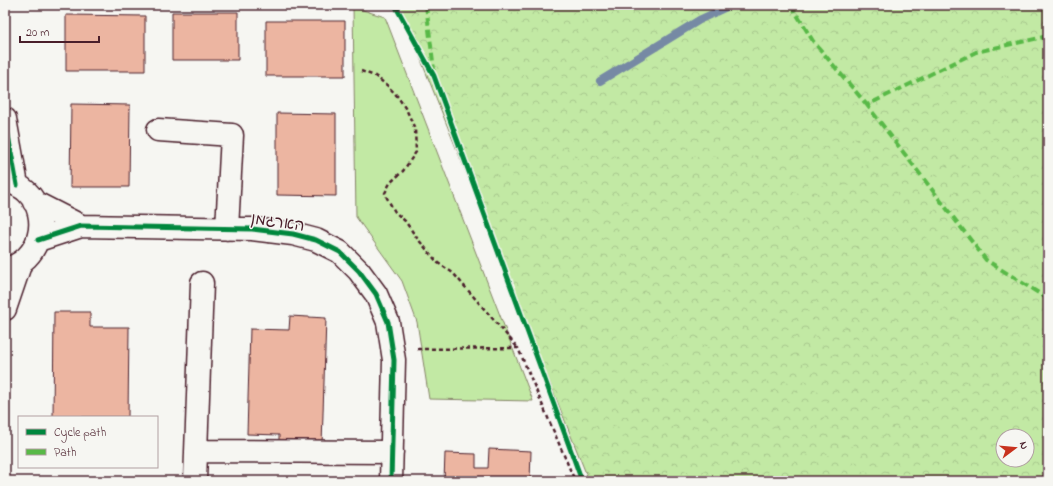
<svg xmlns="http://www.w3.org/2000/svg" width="1053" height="486" viewBox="0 0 1053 486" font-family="'Indie Flower','Playpen Sans Hebrew',sans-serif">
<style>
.green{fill:#c2e9a4;stroke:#868468}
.forest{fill:url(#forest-crowns);stroke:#868468;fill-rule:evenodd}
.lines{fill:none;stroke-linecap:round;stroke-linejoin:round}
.stream{stroke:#7689a4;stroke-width:8}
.building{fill:#ecb5a1;stroke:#4a1f2b}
.minor-casing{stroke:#4a1f2b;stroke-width:25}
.path{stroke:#4a1f2b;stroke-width:2.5;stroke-dasharray:4 3;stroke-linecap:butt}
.minor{stroke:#f6f6f2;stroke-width:22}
.quiet{stroke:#58b947;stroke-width:4;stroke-dasharray:8 4;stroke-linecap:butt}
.cycleway-casing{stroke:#f6f6f2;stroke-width:8}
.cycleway{stroke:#00873e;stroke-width:5}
.labels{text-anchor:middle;stroke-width:3;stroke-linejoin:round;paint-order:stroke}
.street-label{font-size:16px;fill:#4a1f2b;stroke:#f6f6f2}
</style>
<defs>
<pattern id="forest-crowns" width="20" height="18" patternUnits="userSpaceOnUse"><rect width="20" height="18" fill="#c2e9a4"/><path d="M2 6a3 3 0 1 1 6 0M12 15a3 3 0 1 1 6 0" fill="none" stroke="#a8c78d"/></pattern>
</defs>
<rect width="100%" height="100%" fill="#f6f6f2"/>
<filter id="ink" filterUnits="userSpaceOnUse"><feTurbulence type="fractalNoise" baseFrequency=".025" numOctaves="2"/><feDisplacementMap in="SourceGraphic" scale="8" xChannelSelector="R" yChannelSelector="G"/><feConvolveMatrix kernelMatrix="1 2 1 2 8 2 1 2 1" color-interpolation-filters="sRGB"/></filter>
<g filter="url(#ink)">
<path class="green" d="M353 7 385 17 533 401 429 399 417 322 402 281 356 217Z"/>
<path class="forest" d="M399 5H1048V481H589ZM1003 436H1027V460H1003Z"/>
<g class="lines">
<path class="stream" d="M600 81 701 19 731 5"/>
</g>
<path class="building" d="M172 12H238V60H172Z
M66 15 145 16V71H66Z
M266 21H345V76H266Z
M71 104 130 105 129 187H70Z
M277 113 336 114V196L277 195Z
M54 312H90V327H129L128 417H53Z
M290 316 326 318 322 445 279 444V435L247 434 250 329 289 330Z
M489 449 531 451 530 481H444L445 453 476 454V468H488Z"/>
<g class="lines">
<defs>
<path id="minor" d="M5 119 17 185
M158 130 232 135 227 229
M5 180C13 183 21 186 27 192 52 216 40 262 5 269
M34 202 81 226
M38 240 81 226 252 229 293 234 316 240 340 252 359 271 376 294 388 322 394 360 391 481
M5 309 21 262
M196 451 392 452
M195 481 202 283"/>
</defs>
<use href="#minor" class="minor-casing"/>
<path class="path" d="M361 71 375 76 388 86 398 97 407 111 415 129 416 152 403 171 390 183 385 193 387 198 395 212 405 221 417 238 438 263 453 273 518 348
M417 349 518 348 575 481"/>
<use href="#minor" class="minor"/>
<path class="quiet" d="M426 5 434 70
M791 5 813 41 867 105
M1048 36 976 52 867 105 986 260 1045 297H1048"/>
<defs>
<path id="cycleway" d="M395 5 434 76 582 481
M5 119 17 185
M38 240 81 226 252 229 293 234 316 240 340 252 359 271 376 294 388 322 394 360 391 481"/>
</defs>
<use href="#cycleway" class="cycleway-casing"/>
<use href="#cycleway" class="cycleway"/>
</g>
</g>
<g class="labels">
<g class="street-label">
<text transform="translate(278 221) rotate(8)" y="6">הארגמן</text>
</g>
</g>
<rect width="1053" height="486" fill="none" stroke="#f6f6f2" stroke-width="20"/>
<rect x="10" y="10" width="1033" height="466" fill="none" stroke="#4a1f2b" stroke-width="1.5" filter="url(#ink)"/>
<rect x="18" y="416" width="140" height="52" fill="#f6f6f2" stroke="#b1a0a2"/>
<rect x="26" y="429" width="20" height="6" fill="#00873e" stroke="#b1a0a2"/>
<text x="54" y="436" font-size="12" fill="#4a1f2b">Cycle path</text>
<rect x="26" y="449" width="20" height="6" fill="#58b947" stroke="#b1a0a2"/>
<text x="54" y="456" font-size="12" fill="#4a1f2b">Path</text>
<g transform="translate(1015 448) rotate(74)"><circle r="19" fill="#f6f6f2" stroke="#b1a0a2"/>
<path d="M0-3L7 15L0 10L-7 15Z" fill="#c8321e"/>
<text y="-6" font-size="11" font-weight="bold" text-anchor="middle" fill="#4a1f2b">N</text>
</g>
<path d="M20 36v6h79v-6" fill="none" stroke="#4a1f2b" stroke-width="2"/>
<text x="26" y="36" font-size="12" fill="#4a1f2b" stroke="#f6f6f2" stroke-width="3" paint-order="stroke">20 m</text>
</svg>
